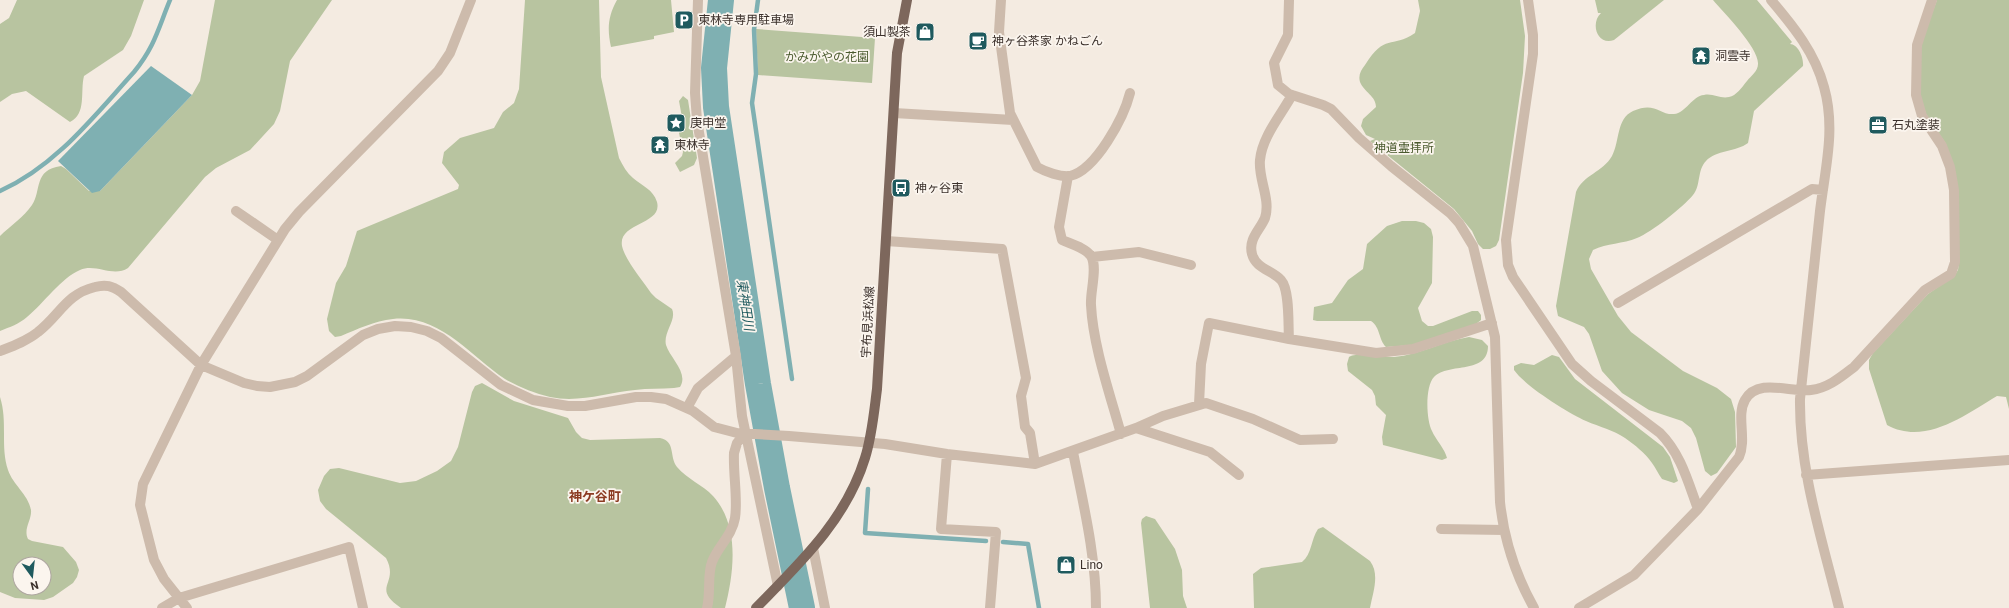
<svg xmlns="http://www.w3.org/2000/svg" width="2009" height="608" viewBox="0 0 2009 608" font-family="Roboto,'Noto Sans JP',sans-serif">
<style>
.green{fill:#b8c4a0;fill-rule:evenodd}
.water{fill:#7fb0b2}
.lines{fill:none;stroke-linecap:round;stroke-linejoin:round}
.stream{stroke:#7fb0b2;stroke-width:4.5}
.river{stroke:#7fb0b2;stroke-width:26}
.minor{stroke:#cdbbac;stroke-width:10}
.major{stroke:#7d675c;stroke-width:10}
.labels{text-anchor:middle;stroke-width:3.5;stroke-linejoin:round;paint-order:stroke}
.poi-label{font-size:12px;fill:#3b302b;stroke:#fbf5ee;text-anchor:start}
.park-label{font-size:12px;fill:#4a5a2e;stroke:#fbf5ee}
.street-label{font-size:12px;fill:#3b302b;stroke:#fbf5ee}
.water-label{font-size:13px;font-style:italic;fill:#1f5a5e;stroke:#fbf5ee}
.neighbourhood-label{font-size:13px;font-weight:bold;fill:#8c3b22;stroke:#fbf5ee}
</style>
<rect width="100%" height="100%" fill="#f4ebe1"/>
<path class="green" d="M17 0H144L131 36 123 50 84 76C80 91 87 114 70 122L26 91 12 94 0 102V24L9 18Z
M215 0H332L290 61 280 111 274 124 250 150 216 168 205 177 128 268C113 278 96 263 80 270 61 278 44 303 27 317 19 324 10 327 0 331V236C10 226 24 217 32 205 42 190 33 170 61 166L66 169 89 191H100L192 95 200 81Z
M525 0H599L601 77 619 158C623 166 627 173 633 178 642 186 653 189 657 202 663 225 618 222 622 246 625 260 643 281 651 293L656 298 672 309C677 320 663 332 666 345 670 358 689 373 680 387L674 388C661 389 648 388 635 390 606 393 579 403 550 397 534 393 519 387 505 379 470 356 440 314 393 319 374 321 358 329 341 336L335 337 329 331 327 319 336 283 346 266 357 231 458 189 459 185 442 163 444 152 460 138 494 128 503 112 514 103 519 89Z
M617 0H671L674 32 654 36V39L611 47C607 29 608 16 617 0Z
M1418 0H1520L1525 36 1523 73 1499 240 1496 246 1490 249H1483L1478 244 1472 231 1454 209 1370 141 1375 139 1366 135 1361 126 1363 119 1376 107C1376 96 1364 92 1360 82 1358 75 1361 70 1365 65 1385 33 1391 49 1415 33L1420 11Z
M1595 0H1664L1614 40C1597 46 1590 23 1601 13H1598Z
M1713 0H1757L1792 42 1790 44C1798 44 1804 58 1803 66L1754 111 1748 143C1736 152 1716 150 1706 161 1697 170 1701 186 1693 195 1683 207 1652 232 1637 238 1623 244 1607 243 1593 250L1589 259 1591 269 1618 316 1631 332 1683 371 1717 388 1731 399 1735 412 1736 447 1717 473 1711 476 1705 471 1696 438 1691 428 1682 421 1649 410 1622 393 1602 371 1589 334 1584 327 1558 316 1556 306 1576 192C1583 175 1603 172 1612 156 1620 141 1616 119 1633 111 1655 101 1659 115 1674 114 1686 113 1692 96 1704 95 1713 93 1720 99 1729 97 1736 96 1742 87 1747 81 1751 76 1758 71 1758 64 1759 48 1724 13 1713 0Z
M1937 0H2009V409L2006 397 1997 396C1965 415 1925 446 1887 425L1869 369V360L1873 353 1928 294 1954 276 1958 270 1959 262 1946 144 1926 114 1920 95V54L1923 37Z
M756 29 875 38 872 83 758 75Z
M683 96 688 100 697 158 694 165 680 172 675 163 682 156 683 152 679 133 683 123 679 101Z
M1402 221H1416L1424 223 1431 229 1433 237 1432 283 1418 308 1422 321 1428 326H1433L1472 311H1478L1481 315V320L1476 324 1412 345 1386 347C1378 339 1381 328 1371 321H1317L1313 320 1314 307 1332 303 1348 280 1363 269 1367 244 1387 226Z
M1469 337 1482 340 1488 346C1488 375 1449 362 1434 377 1425 386 1426 420 1432 431 1436 440 1445 449 1447 458L1442 460 1383 445 1382 437 1386 415 1376 405 1375 396 1372 390 1348 371 1347 364 1349 357C1355 352 1384 357 1394 357 1420 355 1443 341 1469 337Z
M1552 355 1559 357 1575 379 1663 447 1670 457 1678 481 1674 483 1662 479C1658 474 1656 468 1652 463 1645 453 1635 445 1625 438 1613 430 1600 427 1586 421 1568 413 1525 386 1514 370V366L1521 363 1534 365Z
M482 383 514 401 568 418 576 432 582 438 590 440 660 438C676 441 669 457 677 467 687 479 703 485 713 496 740 526 734 572 725 608H401C370 587 400 584 386 558L326 509 320 501 318 490 324 476 330 469 339 468 400 483 416 481 437 471 451 461 458 447 472 392 475 386Z
M0 397C8 422 0 446 8 470 13 485 28 494 31 510 32 520 23 529 28 539L32 541 63 547 76 562 79 570 77 577 73 583 53 597 44 600 15 598 0 592ZM20 564H44V588H20Z
M1146 516 1155 519 1175 549 1182 570 1183 596 1187 608H1150L1141 523 1142 519Z
M1323 527 1370 561C1380 574 1373 592 1370 608H1254L1253 574 1261 568 1302 562C1312 554 1311 539 1318 529Z"/>
<path class="water" d="M151 66 192 95 100 191 92 193 58 161Z"/>
<g class="lines">
<path class="stream" d="M758 0 754 30 756 74 752 103 792 379
M0 191C56 166 94 116 134 72 155 46 158 29 170 0
M868 489 865 533 986 541
M1003 542 1028 544 1039 608"/>
<path class="river" d="M721 0 714 68 716 107 758 384 777 488 802 608"/>
<path class="minor" d="M698 0 695 93 697 120 736 356 742 416 778 586
M1001 0 999 32 1010 113 1037 167C1046 172 1060 177 1070 176 1096 170 1124 117 1130 93
M1289 0 1288 35 1274 63 1278 85 1289 94 1323 105 1331 109 1359 138 1391 166 1450 213 1459 223 1473 246 1495 337 1500 502C1504 540 1515 574 1534 608
M1528 0 1533 35V54L1506 240 1508 265 1513 277 1572 364 1591 381 1660 433C1681 454 1688 482 1698 509
M1771 0C1794 27 1815 53 1824 87 1836 129 1825 169 1820 211 1813 274 1807 336 1800 399 1799 470 1822 539 1839 608
M894 113 1013 120
M1068 176 1059 227 1062 240C1071 244 1086 248 1091 256 1098 267 1090 292 1091 305 1093 346 1110 394 1121 434
M236 211 278 240
M886 241 1002 249 1026 378 1021 396 1025 427 1030 433 1035 464
M1092 257 1139 252 1191 265
M1618 303 1812 189 1823 190
M1289 339C1288 325 1290 290 1281 280 1272 270 1256 269 1252 254 1248 239 1260 230 1265 218 1271 199 1258 179 1260 160 1262 137 1281 115 1292 95
M0 351C13 346 27 341 38 332 60 315 66 294 95 287 106 284 112 286 121 292L201 365 244 383 257 386 270 387 295 382 307 376 363 335 378 329 395 326 411 327 427 331 441 338 501 385 533 400 568 406H585L636 397H651L666 399 693 411 714 427 737 433 789 436 885 444 947 454 1035 464 1136 428 1163 416 1206 403 1253 419 1300 440 1333 439
M1199 404 1201 364 1209 323 1289 339 1376 353 1413 349 1492 323
M687 408 698 388 736 356
M1136 428 1210 452 1239 475
M1073 452C1083 503 1096 555 1096 608
M947 454 941 529 996 532 990 608
M1806 475 2009 460
M1441 529 1504 530
M813 548 825 608
M162 608 179 598 349 547 363 608
M187 608 164 579 154 560 140 505 143 484 201 365 285 229 299 212 438 71 450 53 471 0
M707 608C711 593 707 575 712 562 718 546 732 536 735 518 738 499 733 474 734 453L737 443 745 433
M1579 608 1634 575 1698 509 1739 457C1747 439 1736 416 1745 400 1758 377 1791 393 1811 390 1828 388 1841 377 1854 367L1925 290 1951 274 1955 262 1954 190 1950 167 1942 146 1922 116 1916 95 1917 45 1932 0"/>
<path class="major" d="M756 608C800 563 846 520 865 458 872 436 874 412 877 389L897 53 907 0"/>
</g>
<defs>
<symbol id="parking-square" viewBox="-11 -11 22 22"><rect x="-9" y="-9" width="18" height="18" rx="4" fill="#1f5a5e" stroke="#fbf5ee"/><path d="M-3.5-5.5H1a3.5 3.5 0 0 1 0 7H-1V5.5H-3.5ZM-1-3.4V-.6H.8a1.4 1.4 0 0 0 0-2.8Z" fill="#fff"/></symbol>
<symbol id="shop-square" viewBox="-11 -11 22 22"><rect x="-9" y="-9" width="18" height="18" rx="4" fill="#1f5a5e" stroke="#fbf5ee"/><path d="M-5-2.5h2.3a2.7 3.5 0 0 1 5.4 0H5L5.5 6h-11ZM-1.5-2.5h3a1.5 2.3 0 0 0-3 0Z" fill="#fff"/></symbol>
<symbol id="cafe-square" viewBox="-11 -11 22 22"><rect x="-9" y="-9" width="18" height="18" rx="4" fill="#1f5a5e" stroke="#fbf5ee"/><path d="M-5.5-4.5H6V0H3Q3 3.5 0 3.5H-2.5Q-5.5 3.5-5.5 0ZM3-3.2v2h1.7v-2ZM-6 4.5H4V6H-6Z" fill="#fff"/></symbol>
<symbol id="temple-square" viewBox="-11 -11 22 22"><rect x="-9" y="-9" width="18" height="18" rx="4" fill="#1f5a5e" stroke="#fbf5ee"/><path d="M0-6L5-2H3V0L6.5 2.5H4V6H1.5V3h-3V6H-4V2.5H-6.5L-3 0V-2H-5Z" fill="#fff"/></symbol>
<symbol id="sight-square" viewBox="-11 -11 22 22"><rect x="-9" y="-9" width="18" height="18" rx="4" fill="#1f5a5e" stroke="#fbf5ee"/><path d="M0-6L1.8-2.2L6-1.7L2.9 1.2L3.7 5.4L0 3.3L-3.7 5.4L-2.9 1.2L-6-1.7L-1.8-2.2Z" fill="#fff"/></symbol>
<symbol id="office-square" viewBox="-11 -11 22 22"><rect x="-9" y="-9" width="18" height="18" rx="4" fill="#1f5a5e" stroke="#fbf5ee"/><path d="M-6-3h4V-5.5h4V-3h4V5H-6ZM-1-4.5V-3h2v-1.5ZM-6 0V1H6V0Z" fill="#fff"/></symbol>
<symbol id="bus-square" viewBox="-11 -11 22 22"><rect x="-9" y="-9" width="18" height="18" rx="4" fill="#1f5a5e" stroke="#fbf5ee"/><path d="M-5-6H5V4H4V6H2V4H-2V6H-4V4H-5ZM-3.5-4V0h7V-4ZM-3.5 1.2v1.5H-2V1.2ZM2 1.2v1.5H3.5V1.2Z" fill="#fff"/></symbol>
</defs>
<g fill-rule="evenodd">
<use href="#parking-square" x="673" y="9" width="22" height="22"/>
<use href="#shop-square" x="914" y="21" width="22" height="22"/>
<use href="#cafe-square" x="967" y="30" width="22" height="22"/>
<use href="#temple-square" x="1690" y="45" width="22" height="22"/>
<use href="#sight-square" x="665" y="112" width="22" height="22"/>
<use href="#office-square" x="1867" y="114" width="22" height="22"/>
<use href="#temple-square" x="649" y="134" width="22" height="22"/>
<use href="#bus-square" x="890" y="177" width="22" height="22"/>
<use href="#shop-square" x="1055" y="554" width="22" height="22"/>
</g>
<g class="labels">
<g class="poi-label">
<text x="698" y="24">東林寺専用駐車場</text>
<text x="911" y="36" text-anchor="end">須山製茶</text>
<text x="992" y="45">神ヶ谷茶家 かねごん</text>
<text x="1715" y="60">洞雲寺</text>
<text x="690" y="127">庚申堂</text>
<text x="1892" y="129">石丸塗装</text>
<text x="674" y="149">東林寺</text>
<text x="915" y="192">神ヶ谷東</text>
<text x="1080" y="569">Lino</text>
</g>
<g class="park-label">
<text x="827" y="61">かみがやの花園</text>
<text x="1404" y="152">神道霊拝所</text>
</g>
<g class="street-label">
<text transform="translate(868 322) rotate(-87)" y="4">宇布見浜松線</text>
</g>
<g class="water-label">
<text transform="translate(746 305) rotate(81)" y="5">東神田川</text>
</g>
<g class="neighbourhood-label">
<text x="595" y="501">神ケ谷町</text>
</g>
</g>
<g transform="translate(32 576) rotate(165)"><circle r="19" fill="#fbf5ee" stroke="#aea6a0"/>
<path d="M0-3L7 15L0 10L-7 15Z" fill="#1f5a5e"/>
<text y="-6" font-size="11" font-weight="bold" text-anchor="middle" fill="#3b302b">N</text>
</g>
</svg>
